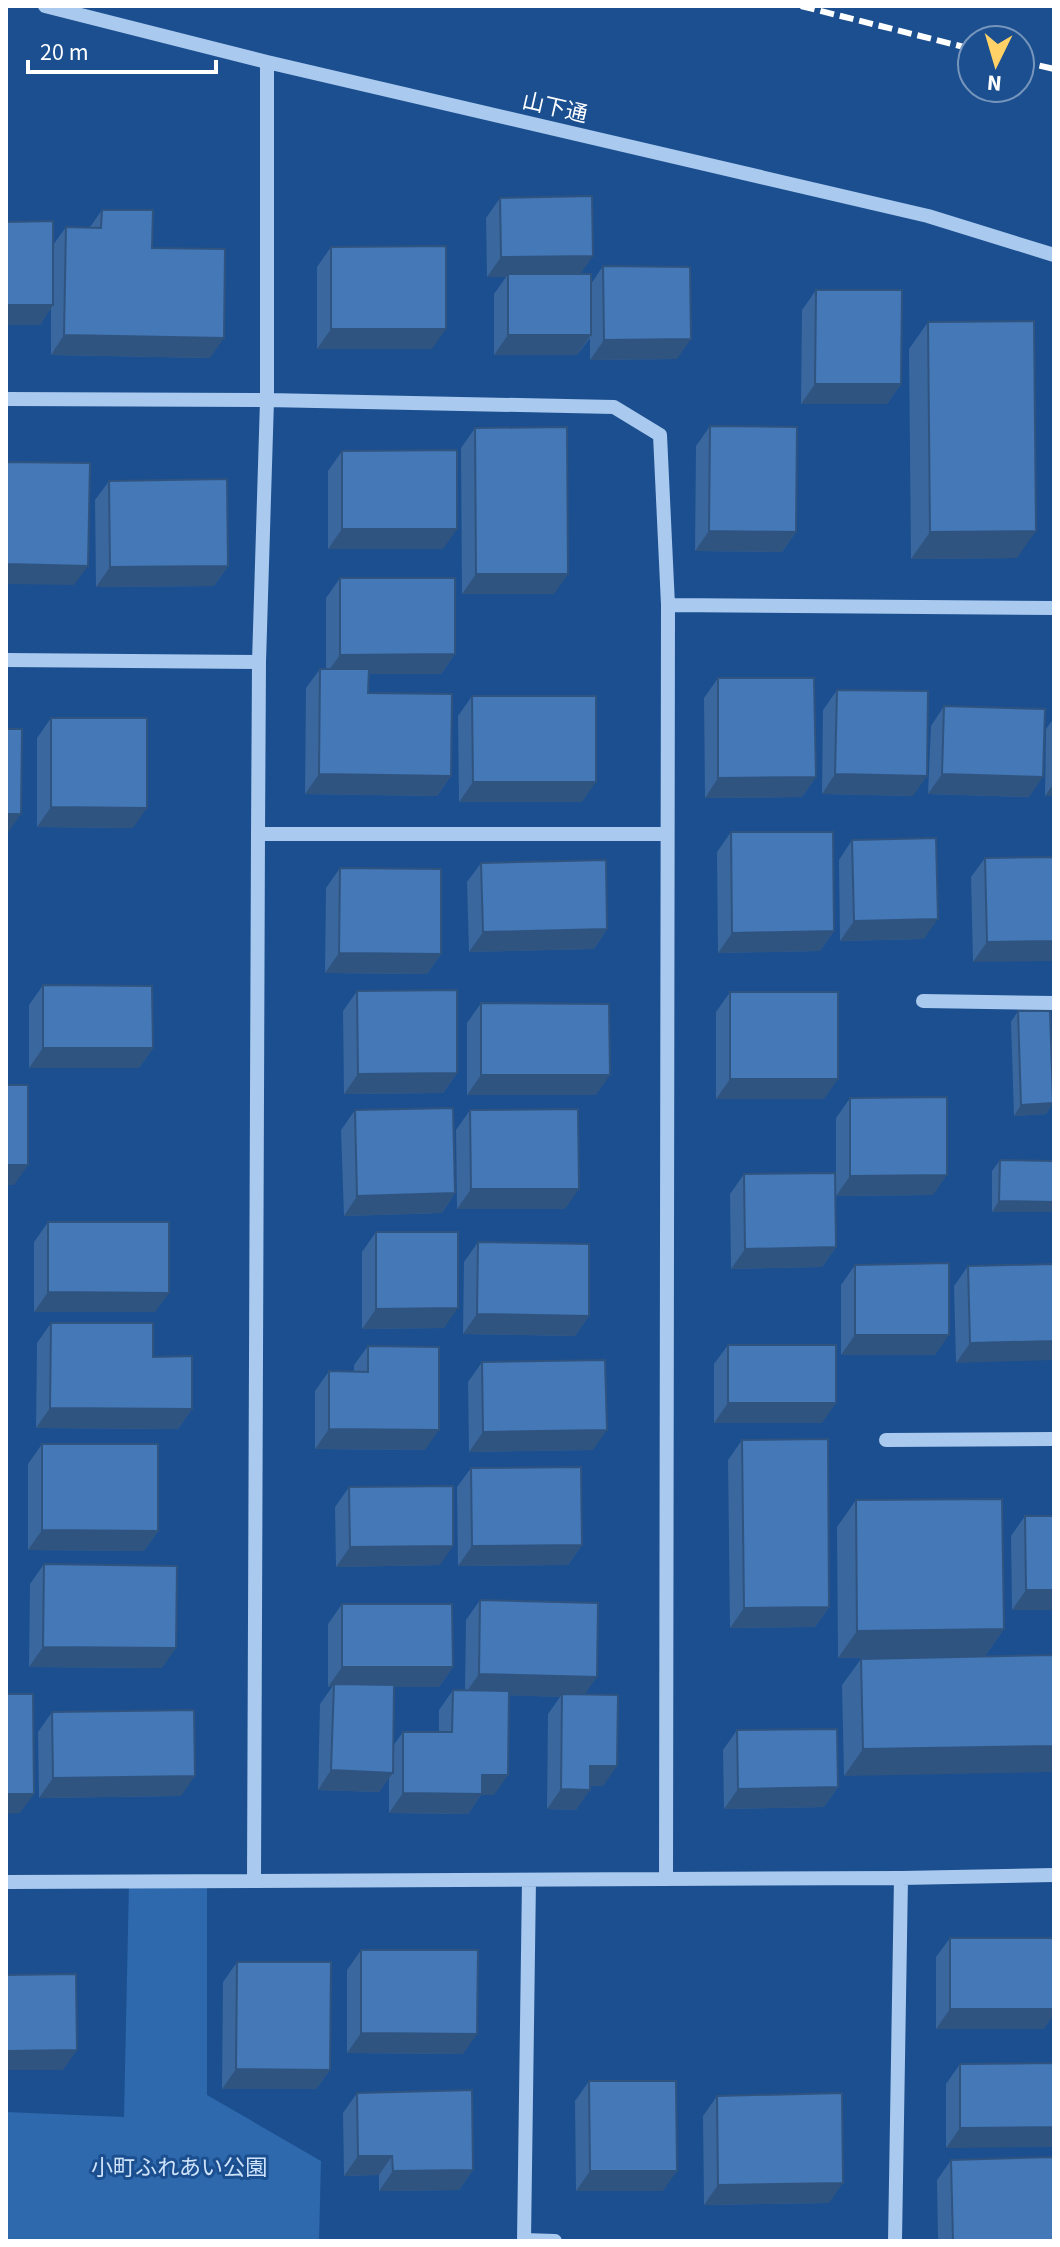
<svg xmlns="http://www.w3.org/2000/svg" width="1060" height="2247" viewBox="0 0 1060 2247" font-family="'Source Sans 3','Noto Sans JP',sans-serif">
<style>
.green{fill:#2e69ad}
.lines{fill:none;stroke-linecap:round;stroke-linejoin:round}
.minor{stroke:#a9c9ee;stroke-width:14}
.rail{stroke:#fff;stroke-width:6;stroke-dasharray:14 6;stroke-linecap:butt}
.wall{fill:#3a679d}
.shaded-wall{fill:#305480}
.building{fill:#4478b7;stroke:#305480;stroke-width:2}
.labels{text-anchor:middle;stroke-width:6;stroke-linejoin:round;paint-order:stroke}
.street-label{font-size:22px;fill:#fff;stroke:#1b4f8f}
.park-label{font-size:22px;fill:#cfe3fa;stroke:#1b4f8f}
</style>
<rect width="100%" height="100%" fill="#1b4f8f"/>
<path class="green" d="M129 1882H207V2095L321 2161 319 2241H6V2112L124 2117Z"/>
<g class="lines">
<path class="minor" d="M45 6 267 62 928 216 1054 255
M6 399 267 400 614 407 660 435 668 605 666 1879
M668 605 1054 608
M6 660 259 662
M258 834H667
M923 1001 1054 1003
M886 1440 1054 1439
M254 1881 258 834 259 662 267 400V62
M6 1882 901 1878 1054 1875
M524 2240 555 2241
M524 2241 529 1880
M895 2241 901 1878"/>
<path class="rail" d="M801 6 972 49
M1020 61 1054 69"/>
</g>
<path class="wall" d="M500 198 591 284 603 266 677 359 590 360V338L577 355H494V294L506 277H487L486 218Z
M102 210 152 248 210 358 51 355V308L40 325 53 245 66 227H90Z
M331 247 432 349H317V267Z
M816 290 901 384 887 404H801L802 310Z
M928 322 1017 558 911 559 909 349Z
M710 426 796 532 782 552 695 551 696 446Z
M475 428 554 594H462L461 448Z
M342 451 443 549H328V471Z
M109 481 228 566 214 586 96 587 95 500Z
M340 578 455 654 441 674H369L368 693 451 776 437 796 305 794 306 688 320 669H326V598Z
M718 678 816 777 802 797 705 798 704 698Z
M837 690 913 796 822 794 823 710Z
M472 696 582 802H459L458 716Z
M944 706 1029 797 928 794 931 726Z
M51 718 133 828 37 827V738Z
M1054 718V796H1045L1046 729Z
M731 832 834 931 820 951 718 953 717 852Z
M852 840 924 939 840 941 839 860Z
M1054 857 973 962 971 877 985 858Z
M481 863 607 929 594 949 469 952 467 882Z
M340 868 441 954 427 974 325 973 326 888Z
M43 985 153 1048 139 1068H29V1005Z
M357 991 457 1073 443 1093 344 1094 343 1011Z
M730 992 824 1099H716V1012Z
M481 1003 596 1095H467V1023Z
M1018 1011 1053 1103 1046 1114 1014 1116 1011 1022Z
M850 1098 933 1195 836 1196V1118Z
M355 1110 455 1193 442 1213 344 1216 341 1130Z
M470 1110 565 1209H457L456 1130Z
M1000 1160 1054 1161V1212H992V1171Z
M744 1174 836 1247 822 1267 731 1269 730 1194Z
M48 1222 155 1312H34V1242Z
M376 1232 444 1328 362 1329V1252Z
M478 1242 589 1316 575 1336 463 1334 464 1262Z
M1054 1264 956 1363 954 1286 968 1266Z
M855 1265 935 1355H841V1285Z
M51 1323 153 1357 192 1409 178 1429 36 1428 37 1343Z
M728 1345 822 1423H714V1364Z
M368 1346 425 1450 315 1449V1391L329 1371 354 1372V1365Z
M482 1362 593 1450 469 1452 468 1382Z
M742 1440 829 1607 815 1627 730 1628 728 1460Z
M42 1444 158 1531 144 1551 28 1550V1464Z
M471 1468 582 1545 568 1565 458 1566 457 1487Z
M349 1487 440 1565 336 1567 335 1507Z
M856 1500 1004 1629 985 1656 838 1658 837 1527Z
M1025 1516 1054 1610H1012L1011 1536Z
M44 1564 162 1668 29 1667 30 1584Z
M480 1600 585 1694 603 1786H590L576 1810 547 1809 548 1714 560 1697 509 1695 494 1795H481L468 1814 389 1813V1778L379 1792 318 1790 320 1704 332 1687H328V1624L342 1604 453 1667 439 1687H394L393 1746 403 1732H439V1710L453 1690H465L466 1620Z
M1054 1655 844 1776 842 1685 861 1659Z
M52 1712 181 1796 39 1798 38 1732Z
M737 1730 838 1787 824 1807 724 1809 723 1750Z
M950 1938 1044 2029H936V1957Z
M361 1950 463 2054 347 2053V1970Z
M237 1962 330 2070 316 2089H222L223 1982Z
M1054 2063 946 2148V2084L960 2064Z
M589 2081 663 2191H576L575 2101Z
M357 2093 473 2170 459 2190 379 2191V2175L344 2176 343 2113Z
M717 2096 829 2203 704 2205 703 2116Z
M951 2160 1054 2241H938L937 2180Z"/>
<path class="shaded-wall" d="M593 256 579 276 508 274 506 277H487L501 257Z
M6 305H53L40 325H6Z
M331 329H446L432 349H317Z
M64 335 224 338 210 358 51 355Z
M508 335H591L577 355H494Z
M691 339 677 359 590 360 604 340Z
M815 384H901L887 404H801Z
M342 529H457L443 549H328Z
M709 531 796 532 782 552 695 551Z
M1036 531 1017 558 911 559 930 532Z
M6 564 88 566 74 585 6 584Z
M228 566 214 586 96 587 110 567Z
M476 574H568L554 594H462Z
M455 654 441 674H326L340 655Z
M319 774 451 776 437 796 305 794Z
M835 774 927 776 913 796 822 794Z
M942 774 1043 777 1029 797 928 794Z
M816 777 802 797 705 798 718 778Z
M473 782H596L582 802H459Z
M1054 783V796H1045Z
M51 807 147 808 133 828 37 827Z
M6 814H21L7 834H6Z
M938 919 924 939 840 941 854 921Z
M607 929 594 949 469 952 483 932Z
M834 931 820 951 718 953 732 933Z
M1054 941V961L973 962 987 942Z
M339 953 441 954 427 974 325 973Z
M43 1048H153L139 1068H29Z
M457 1073 443 1093 344 1094 358 1074Z
M481 1075H610L596 1095H467Z
M730 1079H838L824 1099H716Z
M1053 1103 1046 1114 1014 1116 1021 1105Z
M6 1165H28L14 1185H6Z
M947 1175 933 1195 836 1196 850 1176Z
M471 1189H579L565 1209H457Z
M455 1193 442 1213 344 1216 357 1196Z
M999 1201 1054 1202V1212H992Z
M836 1247 822 1267 731 1269 745 1249Z
M48 1292 169 1293 155 1312H34Z
M458 1308 444 1328 362 1329 376 1309Z
M477 1314 589 1316 575 1336 463 1334Z
M855 1335H949L935 1355H841Z
M1054 1341V1360L956 1363 970 1343Z
M728 1403H836L822 1423H714Z
M50 1408 192 1409 178 1429 36 1428Z
M329 1429 439 1430 425 1450 315 1449Z
M607 1430 593 1450 469 1452 483 1432Z
M42 1530 158 1531 144 1551 28 1550Z
M582 1545 568 1565 458 1566 472 1546Z
M453 1546 440 1565 336 1567 350 1547Z
M1026 1590H1054V1610H1012Z
M829 1607 815 1627 730 1628 744 1608Z
M1004 1629 985 1656 838 1658 857 1631Z
M43 1647 176 1648 162 1668 29 1667Z
M342 1667H453L439 1687H334V1684L332 1687H328Z
M479 1674 597 1677 583 1697 562 1694 560 1697 465 1694Z
M1054 1746V1772L844 1776 863 1749Z
M590 1766H617L603 1786H576Z
M331 1770 393 1773 379 1792 318 1790Z
M482 1775H508L494 1795H481L468 1814 389 1813 403 1793Z
M195 1776 181 1796 39 1798 53 1778Z
M838 1787 824 1807 724 1809 738 1789Z
M561 1789 590 1790 576 1810 547 1809Z
M6 1794H34L20 1813 6 1814Z
M950 2009H1054V2014L1044 2029H936Z
M361 2033 477 2034 463 2054 347 2053Z
M77 2050 63 2070H6V2051Z
M236 2069 330 2070 316 2089H222Z
M1054 2127V2147L946 2148 960 2128Z
M358 2156H392L379 2175 344 2176Z
M473 2170 459 2190 379 2191 393 2171Z
M590 2171H677L663 2191H576Z
M843 2183 829 2203 704 2205 718 2185Z"/>
<path class="building" d="M592 196 593 256 501 257 500 198Z
M102 210H153L152 248 225 249 224 338 64 335 66 227 101 228Z
M53 221V305H6V222Z
M446 246V329H331V247Z
M603 266 690 267 691 339 604 340Z
M508 274H591V335H508Z
M816 290H902L901 384H815Z
M1034 321 1036 531 930 532 928 322Z
M710 426 797 427 796 532 709 531Z
M567 427 568 574H476L475 428Z
M457 450V529H342V451Z
M6 462 90 463 88 566 6 564Z
M227 479 228 566 110 567 109 481Z
M340 578H455V654L340 655Z
M320 669H369L368 693 452 694 451 776 319 774Z
M718 678H814L816 777 718 778Z
M837 690 928 691 927 776 835 774Z
M472 696H596V782H473Z
M944 706 1045 709 1043 777 942 774Z
M51 718H147V808L51 807Z
M6 729H22L21 814H6Z
M731 832H833L834 931 732 933Z
M936 838 938 919 854 921 852 840Z
M1054 857V941L987 942 985 858Z
M606 860 607 929 483 932 481 863Z
M340 868 441 869V954L339 953Z
M43 985 152 986 153 1048H43Z
M457 990V1073L358 1074 357 991Z
M730 992H838V1079H730Z
M481 1003 609 1004 610 1075H481Z
M1018 1011H1050L1053 1103 1021 1105Z
M6 1085H28V1165H6Z
M947 1097V1175L850 1176V1098Z
M453 1108 455 1193 357 1196 355 1110Z
M578 1109 579 1189H471L470 1110Z
M1000 1160 1054 1161V1202L999 1201Z
M835 1173 836 1247 745 1249 744 1174Z
M48 1222H169V1293L48 1292Z
M376 1232H458V1308L376 1309Z
M478 1242 589 1244V1316L477 1314Z
M949 1263V1335H855V1265Z
M1054 1264V1341L970 1343 968 1266Z
M51 1323H153V1357L192 1356V1409L50 1408Z
M728 1345H836V1403H728Z
M368 1346 439 1347V1430L329 1429V1371L368 1372Z
M605 1360 607 1430 483 1432 482 1362Z
M828 1439 829 1607 744 1608 742 1440Z
M42 1444H158V1531L42 1530Z
M581 1467 582 1545 472 1546 471 1468Z
M453 1486V1546L350 1547 349 1487Z
M1002 1499 1004 1629 857 1631 856 1500Z
M1025 1516H1054V1590H1026Z
M44 1564 177 1566 176 1648 43 1647Z
M480 1600 598 1603 597 1677 479 1674Z
M342 1604H452L453 1667H342Z
M1054 1655V1746L863 1749 861 1659Z
M334 1684 394 1685 393 1773 331 1770Z
M453 1690 509 1691 508 1775H482V1794L403 1793V1732H452Z
M6 1694H33L34 1794H6Z
M562 1694 618 1695 617 1766H590V1790L561 1789Z
M194 1710 195 1776 53 1778 52 1712Z
M837 1729 838 1787 738 1789 737 1730Z
M950 1938H1054V2009H950Z
M361 1950H478L477 2034 361 2033Z
M237 1962H331L330 2070 236 2069Z
M76 1974 77 2050 6 2051V1975Z
M1054 2063V2127L960 2128V2064Z
M589 2081H676L677 2171H590Z
M472 2090 473 2170 393 2171 392 2156H358L357 2093Z
M842 2093 843 2183 718 2185 717 2096Z
M1054 2157V2241H953L951 2160Z"/>
<g class="labels">
<g class="street-label">
<text transform="translate(555 107) rotate(13)" y="8">山下通</text>
</g>
<g class="park-label">
<text x="179" y="2175">小町ふれあい公園</text>
</g>
</g>
<rect width="1060" height="2247" fill="none" stroke="#ffffff" stroke-width="16"/>
<g transform="translate(996 64) rotate(185)"><circle r="38" fill="#1b4f8f" stroke="#7695bc" stroke-width="2"/>
<path d="M0-6L14 30L0 20L-14 30Z" fill="#ffd166"/>
<text y="-12" font-size="22" font-weight="bold" text-anchor="middle" fill="#ffffff">N</text>
</g>
<path d="M28 60v12h188v-12" fill="none" stroke="#ffffff" stroke-width="4"/>
<text x="40" y="60" font-size="24" fill="#ffffff" stroke="#1b4f8f" stroke-width="6" paint-order="stroke">20 m</text>
</svg>
